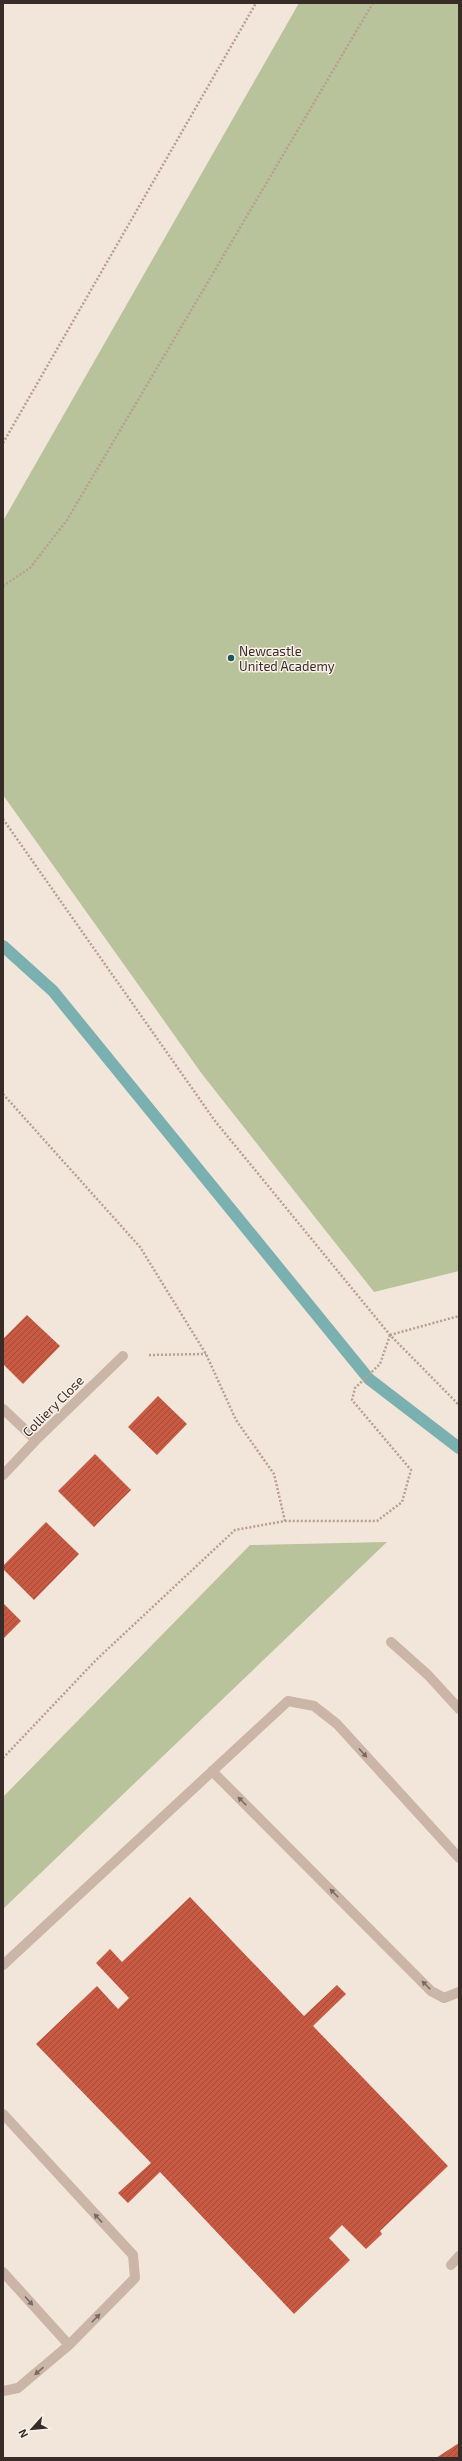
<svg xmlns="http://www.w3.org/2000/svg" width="462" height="2461" viewBox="0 0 462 2461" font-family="'Exo 2',sans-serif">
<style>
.green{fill:#b8c29b}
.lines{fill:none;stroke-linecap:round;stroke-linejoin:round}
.stream{stroke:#7ab0af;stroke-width:12}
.building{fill:url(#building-hatch)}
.path{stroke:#b79f91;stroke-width:2.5;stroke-dasharray:2 2;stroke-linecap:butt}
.service{stroke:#cbb5a7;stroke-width:10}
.minor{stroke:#cbb5a7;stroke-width:10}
.oneway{fill:#7a6a61}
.poi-dot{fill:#1c5a59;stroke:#faf0e8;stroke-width:1.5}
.labels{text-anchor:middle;stroke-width:3;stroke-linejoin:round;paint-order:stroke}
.poi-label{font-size:13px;fill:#372c28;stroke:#faf0e8;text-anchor:start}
.street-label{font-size:13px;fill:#372c28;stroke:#faf0e8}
</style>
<defs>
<pattern id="building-hatch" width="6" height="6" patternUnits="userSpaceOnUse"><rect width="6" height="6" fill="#c85a44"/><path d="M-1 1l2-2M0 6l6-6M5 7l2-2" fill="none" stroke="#a34b39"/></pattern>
</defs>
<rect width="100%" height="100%" fill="#f2e6db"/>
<path class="green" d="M299 3H459V1271L374 1292 202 1074 3 795V521Z
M387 1542 3 1909V1797L250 1545Z"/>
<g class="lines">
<path class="stream" d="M3 946 53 991 369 1379 459 1448"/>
</g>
<path class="building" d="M27 1315 60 1346 23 1384 3 1364V1339Z
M158 1396 187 1424 157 1455 128 1427Z
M95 1454 131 1490 94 1527 58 1491Z
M46 1522 79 1554 34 1600 3 1569V1566Z
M3 1603 21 1621 3 1639Z
M190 1897 304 2016 337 1985 346 1994 313 2026 448 2166 380 2231 382 2234 366 2249 342 2225 329 2238 350 2260 294 2314 160 2172 128 2203 118 2193 151 2163 36 2044 97 1986 118 2009 129 1998 96 1963 110 1949 122 1962Z
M459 2443V2458H436Z"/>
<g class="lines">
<path class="path" d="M3 443 256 3
M3 586 30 568 67 520 373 3
M3 819 215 1121 390 1335 459 1405
M3 1094 140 1247 206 1354 236 1420 274 1474 285 1521
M390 1335 459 1316
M149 1355 206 1354
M3 1758 96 1660 235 1530 285 1521H377L402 1502 411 1470 352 1400 355 1388 380 1364 390 1335"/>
<path class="service" d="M391 1642 428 1675 459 1709
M212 1771 431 1991 444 1998 459 1992
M3 1965 288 1701 314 1706 337 1724 459 1858
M3 2114 133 2255 135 2278 69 2345 18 2388 3 2391
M451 2265 459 2256
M3 2272 69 2345"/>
<path class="minor" d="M3 1409 36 1440
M3 1475 36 1440 123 1356"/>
</g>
<defs><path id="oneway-solid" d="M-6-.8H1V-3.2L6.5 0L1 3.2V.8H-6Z"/></defs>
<g class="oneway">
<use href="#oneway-solid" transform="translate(363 1753) rotate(48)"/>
<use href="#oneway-solid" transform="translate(242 1801) rotate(-135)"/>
<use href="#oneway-solid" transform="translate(334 1893) rotate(-135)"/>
<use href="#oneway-solid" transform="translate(426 1985) rotate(-135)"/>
<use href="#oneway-solid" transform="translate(98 2218) rotate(-133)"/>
<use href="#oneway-solid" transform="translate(29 2301) rotate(48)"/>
<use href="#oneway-solid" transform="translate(96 2318) rotate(-45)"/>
<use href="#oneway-solid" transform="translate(39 2371) rotate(139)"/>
</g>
<circle class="poi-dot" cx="231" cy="658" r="4"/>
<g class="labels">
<g class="poi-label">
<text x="239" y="656">Newcastle<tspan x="239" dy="15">United Academy</tspan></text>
</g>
<g class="street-label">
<text transform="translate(53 1406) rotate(-45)" y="5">Colliery Close</text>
</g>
</g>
<rect width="462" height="2461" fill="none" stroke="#372c28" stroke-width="8"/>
<g transform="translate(32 2429) rotate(243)" stroke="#faf0e8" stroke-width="3" paint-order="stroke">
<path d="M0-3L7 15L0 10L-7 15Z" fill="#372c28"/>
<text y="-6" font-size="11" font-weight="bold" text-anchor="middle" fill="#372c28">N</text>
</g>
</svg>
